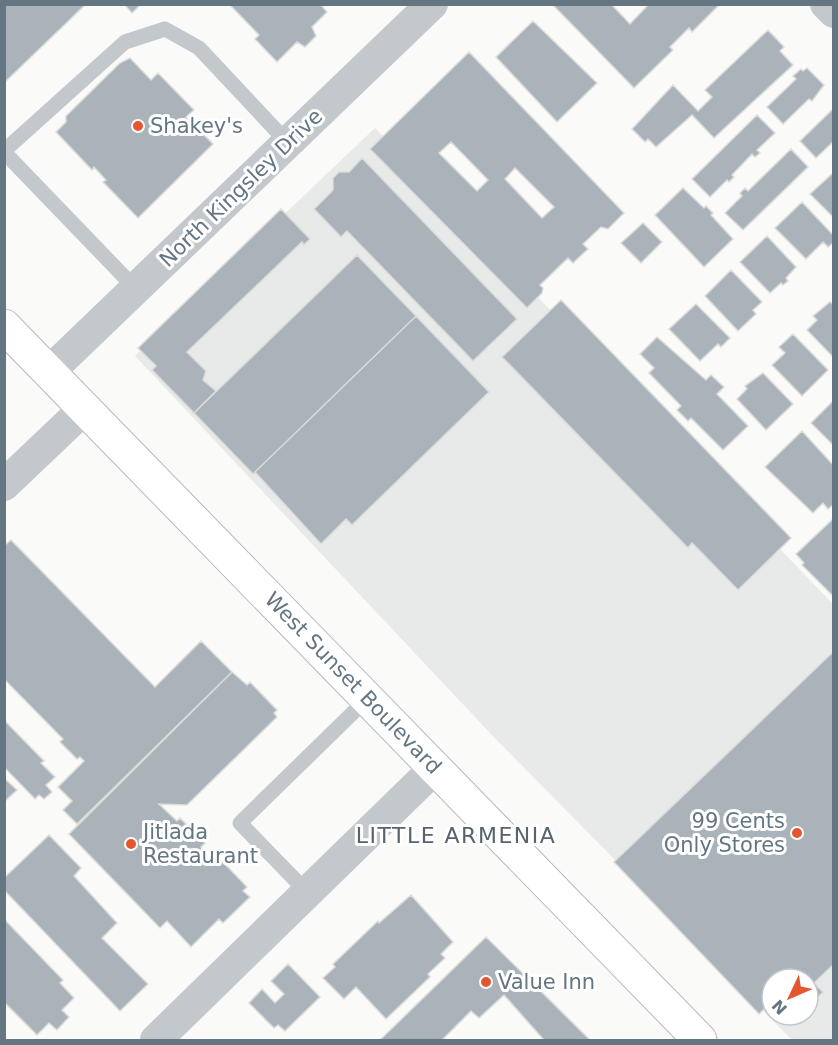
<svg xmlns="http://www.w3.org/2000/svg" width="838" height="1045" viewBox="0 0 838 1045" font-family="'DejaVu Sans',sans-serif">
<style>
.built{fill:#e8e9e9;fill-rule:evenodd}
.building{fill:#aab3b9;stroke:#dcdcda;stroke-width:1.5;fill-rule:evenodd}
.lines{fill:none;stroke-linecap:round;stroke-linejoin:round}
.primary-casing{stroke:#b5babe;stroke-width:35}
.service{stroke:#c3c8cc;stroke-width:15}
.minor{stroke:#c3c8cc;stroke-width:32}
.primary{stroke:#fff;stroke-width:33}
.poi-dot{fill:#e4572e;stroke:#fff;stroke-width:2}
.labels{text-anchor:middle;stroke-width:6;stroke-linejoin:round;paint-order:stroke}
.poi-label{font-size:21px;fill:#657683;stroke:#fff;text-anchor:start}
.street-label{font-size:21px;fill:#657683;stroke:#fff}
.neighbourhood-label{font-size:22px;letter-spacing:1.5px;fill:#57646e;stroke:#fff}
</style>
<rect width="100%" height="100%" fill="#fafaf8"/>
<path class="built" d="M375 128 833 604V1040H792L491 734 135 356ZM772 979H808V1015H772Z"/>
<path class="building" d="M4 4H86L4 83Z
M124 4H141L132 13Z
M229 4H320L327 12 312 27 316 36 305 47 297 42 277 62 255 39 259 35Z
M552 4H611L630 24 649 4H720L692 32 689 28 670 47 673 50 634 88Z
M533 21 597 83 557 122 496 57Z
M768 30 784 47 780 51 793 65 714 138 692 115 656 147 648 139 645 142 632 129 673 85 698 111 712 97 705 90Z
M469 52 624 213 608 229 601 227 583 244 588 249 573 263 568 258 540 285 543 288 542 293 527 308 370 149ZM451 142 488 180 477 191 439 153ZM515 168 554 207 542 218 505 179Z
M130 58 151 80 158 73 194 110 186 117 213 144 138 218 103 182 106 180 94 167 92 170 56 132 66 122V116L120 63Z
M807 68 824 85 812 101 809 99 783 124 767 107 796 79 793 76 801 69 803 71Z
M834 108V141L816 158 800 141Z
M757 115 775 133 757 150 760 153 755 157 752 154 732 175 734 177 729 182 727 180 710 197 692 179Z
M791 149 808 167 743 230 725 213 742 196 740 193 745 188 748 191Z
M362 158 517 319 473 361 347 231 341 237 314 209 333 190V178L339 172H349Z
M834 172V218L810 194Z
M683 188 704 208 706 206 713 213 711 215 733 239 704 267 655 215Z
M802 202 834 236V242L828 247 823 242 806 259 775 228Z
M281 209 310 239 304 245 302 242 187 352 206 371 203 380 216 391 194 413 152 370 156 366 138 348Z
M643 223 662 242 641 263 621 243Z
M767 236 796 267 786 278 788 281 783 285 781 283 770 293 740 262Z
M357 255 416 316 253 474 194 413Z
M731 270 762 302 753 310 756 314 738 331 705 296Z
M561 300 791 538 738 590 692 543 688 548 502 357Z
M830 302 834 305V358L807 330 817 320 813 316Z
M696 304 730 338 721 347 718 344 700 361 669 329Z
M416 316 489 392 352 525 346 519 321 544 255 472Z
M793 334 828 370 802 396 772 365 785 353 779 347Z
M657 337 706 380 711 375 724 387 717 394 748 426 723 450 691 418 688 421 677 410 681 406 649 373 654 368 640 354Z
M763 373 793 404 766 430 737 399 747 389 745 386Z
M834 400V444L833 445 811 423Z
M802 431 834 466V504L828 509 823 503 813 513 765 467Z
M834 518V597L802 565 804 563 796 554Z
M11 540 155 687 201 641 232 672 77 824 63 810 72 801 58 787 84 761 80 757 77 759 60 742 63 739 4 679V546Z
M834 651V964L814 983 823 992 808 1007V979H772V1008L769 1004 759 1014 614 862Z
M232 672 247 685 250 682 277 710 274 713 277 717 187 805 159 804 177 821 180 818 205 843 201 847 216 863 220 859 247 887 243 891 250 897 223 923 219 919 191 947 167 921 160 928 69 834Z
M4 720 44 761 41 763 55 777 46 785 52 792 44 799 39 795 35 799 4 767Z
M4 778 17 790 4 802Z
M49 835 81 868 74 876 117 923 102 938 148 984 120 1011 4 890V878Z
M411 895 453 942 441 954 445 958 428 974 430 977 386 1019 356 987 344 999 323 978 335 967 333 964 378 921 379 923Z
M4 919 63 980 60 983 74 998 62 1010 69 1017 57 1030 49 1023 37 1035 4 1002Z
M486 937 590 1040H544L504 995 479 1018 471 1011 442 1040H380Z
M288 964 320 997 285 1031 278 1025 274 1028 249 1003 262 989 275 1003 284 994 271 981Z"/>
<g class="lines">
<defs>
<path id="primary" d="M4 326 700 1040"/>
</defs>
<use href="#primary" class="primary-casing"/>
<path class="service" d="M4 151 125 42 165 29 199 48 288 143
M4 152 136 289
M307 892 240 823 368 698"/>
<path class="minor" d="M826 4 834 12
M50 371 432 4
M4 485 85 408
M156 1040 435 768"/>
<use href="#primary" class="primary"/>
</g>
<g class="poi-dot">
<circle cx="138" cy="126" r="6"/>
<circle cx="797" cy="833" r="6"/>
<circle cx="131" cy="844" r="6"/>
<circle cx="486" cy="982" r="6"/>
</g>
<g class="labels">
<g class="poi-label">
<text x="150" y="133">Shakey's</text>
<text x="785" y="828" text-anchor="end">99 Cents<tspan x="785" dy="24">Only Stores</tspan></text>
<text x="143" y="839">Jitlada<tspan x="143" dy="24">Restaurant</tspan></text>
<text x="498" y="989">Value Inn</text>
</g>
<g class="street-label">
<text transform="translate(241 188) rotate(-44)" y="7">North Kingsley Drive</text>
<text transform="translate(353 683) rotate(46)" y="7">West Sunset Boulevard</text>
</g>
<g class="neighbourhood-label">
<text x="456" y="843">LITTLE ARMENIA</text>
</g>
</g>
<rect width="838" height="1045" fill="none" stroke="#657683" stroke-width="12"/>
<g transform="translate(790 997) rotate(226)"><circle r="28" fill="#ffffff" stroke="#c1c8cd" stroke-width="1.5"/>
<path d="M0-4.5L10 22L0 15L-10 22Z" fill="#e4572e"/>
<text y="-9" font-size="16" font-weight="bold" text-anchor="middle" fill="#657683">N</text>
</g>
</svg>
